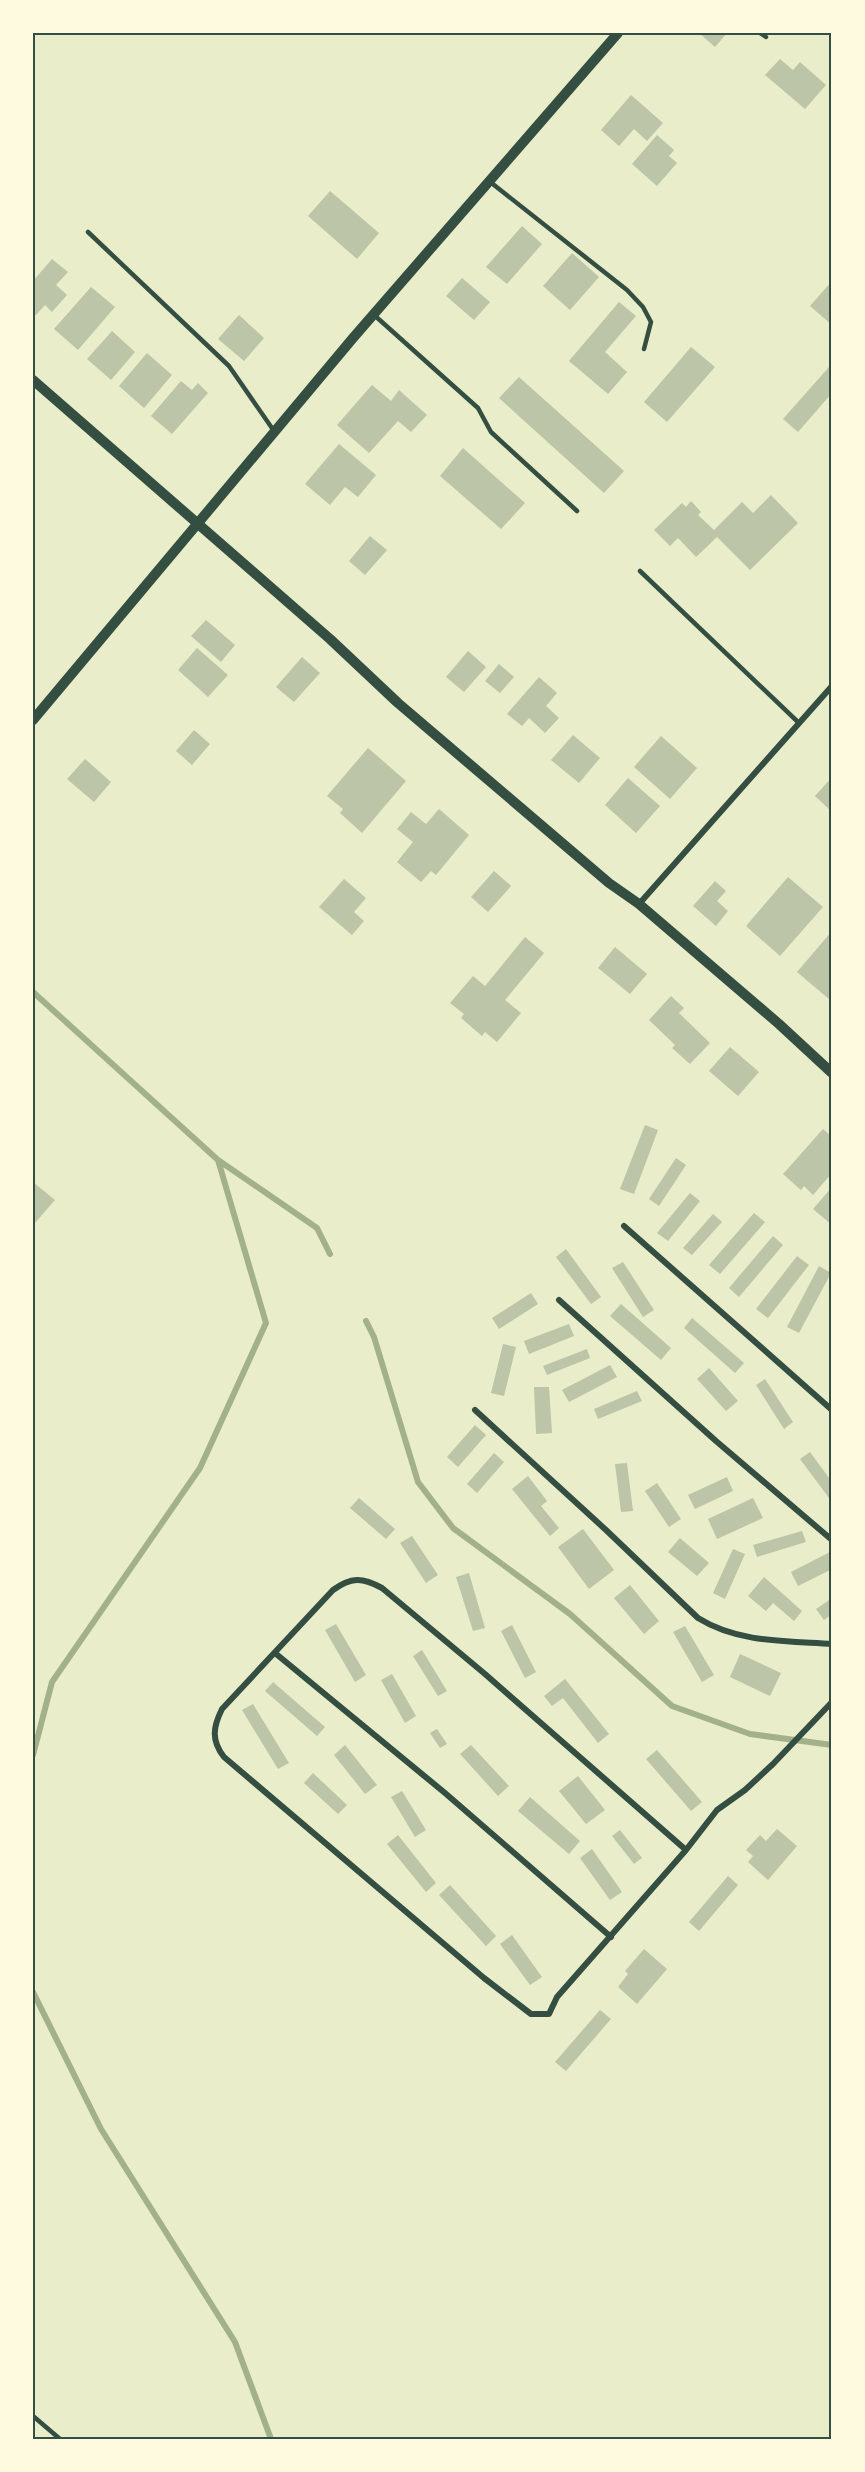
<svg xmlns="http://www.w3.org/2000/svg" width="865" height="2472" viewBox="0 0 865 2472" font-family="Rubik,sans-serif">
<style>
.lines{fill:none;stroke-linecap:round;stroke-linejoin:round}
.stream{stroke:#a3b18a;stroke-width:6}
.building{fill:#bcc5a7}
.service{stroke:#344e41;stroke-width:4.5}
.minor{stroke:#344e41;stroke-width:6}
.tertiary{stroke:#344e41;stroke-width:10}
.neatline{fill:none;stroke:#344e41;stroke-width:2}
</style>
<rect width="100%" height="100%" fill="#e9edc9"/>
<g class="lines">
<path class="stream" d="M33 992 218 1160 317 1228 330 1254
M366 1321 374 1337 418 1482 453 1528 570 1614 672 1706 750 1734 832 1745
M33 1755 52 1682 200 1468 266 1323 218 1160
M33 1992 101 2129 235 2342 271 2439"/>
</g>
<path class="building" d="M699 33H727L715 47Z
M780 59 793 70 800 62 826 85 805 109 765 75Z
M631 95 663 123 647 141 634 129 619 146 601 130Z
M657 135 674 150 669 156 677 163 657 186 632 164Z
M330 191 379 233 357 259 308 216Z
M522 226 542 244 507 284 486 267Z
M572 253 599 277 570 310 543 286Z
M52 259 68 272 56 285 67 295 52 312 45 305 36 315 33 313V281Z
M462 278 490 302 474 320 446 296Z
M832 281V325L810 306Z
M91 287 115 307 78 350 54 329Z
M619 302 636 316 605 352 627 372 608 394 569 361Z
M239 315 264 338 244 361 218 339Z
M112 331 135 352 111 380 87 359Z
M691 347 715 367 667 422 644 402Z
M147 353 172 375 144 408 119 386Z
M829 367 832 369V393L798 432 783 419Z
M519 377 624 471 604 493 499 398Z
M181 381 192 390 198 383 208 393 172 434 151 416Z
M372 385 391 401 399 390 427 415 411 432 398 421 369 453 337 425Z
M339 444 376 475 358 497 345 487 330 505 305 484Z
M463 448 525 503 501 529 440 476Z
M771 495 798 523 750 570 717 537 696 557 678 538 670 546 654 530 682 503 686 507 691 501 701 512 698 515 714 530 742 502 753 513Z
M370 536 387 550 365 575 349 561Z
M206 620 235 645 221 662 191 636Z
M197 648 228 675 208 697 178 670Z
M468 651 486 667 464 692 446 677Z
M302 657 320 673 294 702 276 687Z
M499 664 514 677 500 693 485 681Z
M539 677 557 693 546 706 559 718 545 733 529 718 522 726 507 714Z
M194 730 210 744 192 765 176 751Z
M573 735 600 758 579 783 551 760Z
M661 736 697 768 670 799 634 767Z
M368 748 406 781 362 833 340 813 343 809 327 796Z
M85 759 111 782 94 802 67 779Z
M832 777V812L815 796Z
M628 778 660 806 636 833 605 805Z
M439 809 469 835 436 875 431 871 421 882 397 862 413 842 397 829 411 812 426 824Z
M494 871 511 886 488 912 471 897Z
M788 877 823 907 780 956 746 926Z
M344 879 366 898 354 912 364 921 352 935 319 907Z
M715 881 726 891 717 901 728 911 716 926 693 906Z
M832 931V998L830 1000 797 972Z
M525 937 544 953 505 1000 521 1013 497 1042 485 1032 482 1036 461 1018 464 1014 450 1003 473 976 485 986Z
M615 947 647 974 630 994 598 968Z
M671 996 684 1008 679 1013 710 1043 690 1064 672 1048 675 1045 649 1020Z
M730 1047 759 1072 738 1096 709 1071Z
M645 1125 658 1130 634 1194 620 1189Z
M823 1129 832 1137V1173L813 1195 804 1186 801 1190 783 1174Z
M676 1158 686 1165 659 1206 649 1199Z
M33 1182 55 1200 34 1224 33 1223Z
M832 1187V1225L813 1209Z
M690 1193 700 1201 668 1241 657 1233Z
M754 1213 765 1222 720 1274 709 1265Z
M713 1214 722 1222 692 1255 683 1248Z
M773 1236 783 1245 739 1297 729 1288Z
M566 1249 601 1297 591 1304 556 1257Z
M797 1256 809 1265 768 1318 756 1309Z
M623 1262 654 1310 643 1317 612 1268Z
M819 1266 831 1273 799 1333 787 1327Z
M531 1293 538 1304 499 1329 492 1318Z
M621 1304 671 1348 661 1360 610 1316Z
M692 1318 744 1363 735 1373 684 1328Z
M569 1324 574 1336 529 1354 524 1341Z
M503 1344 516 1347 504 1396 491 1393Z
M587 1349 590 1358 547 1375 543 1366Z
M610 1365 617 1377 569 1402 562 1390Z
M709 1368 738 1401 726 1411 697 1379Z
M765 1379 793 1422 784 1429 756 1385Z
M534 1387H549L552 1433 536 1434Z
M637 1391 642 1401 598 1419 594 1409Z
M475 1425 486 1435 458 1467 447 1457Z
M810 1452 832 1482V1502L800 1459Z
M494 1453 504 1462 477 1493 467 1484Z
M627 1463 633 1511 621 1512 615 1464Z
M528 1476 547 1501 541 1506 559 1528 550 1536 512 1489Z
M727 1477 733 1491 695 1509 688 1495Z
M657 1483 681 1519 669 1527 645 1491Z
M359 1498 395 1529 386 1539 350 1508Z
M753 1498 763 1518 717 1539 708 1519Z
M583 1529 614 1570 589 1589 558 1547Z
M802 1531 806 1542 757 1557 753 1545Z
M412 1536 438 1575 426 1583 400 1543Z
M680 1538 709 1563 697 1576 668 1552Z
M733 1549 745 1554 725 1599 713 1593Z
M830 1552 832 1569 798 1586 791 1572Z
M469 1573 485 1628 473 1631 456 1577Z
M764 1577 802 1611 794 1621 773 1603 766 1611 748 1596Z
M630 1585 659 1621 644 1634 614 1598Z
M832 1598V1614L824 1620 816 1609Z
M336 1624 366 1675 355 1682 325 1630Z
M512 1625 536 1672 525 1678 501 1631Z
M685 1626 714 1675 702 1682 673 1632Z
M422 1650 447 1691 438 1696 413 1656Z
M740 1654 781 1673 770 1696 730 1677Z
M392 1674 416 1716 405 1723 381 1680Z
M565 1679 609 1734 598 1743 563 1698 552 1706 544 1696Z
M273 1682 325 1727 317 1736 265 1691Z
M253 1704 289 1763 278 1769 242 1710Z
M437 1729 447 1744 440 1748 430 1733Z
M345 1745 377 1785 365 1794 334 1755Z
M471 1745 509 1786 498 1796 460 1754Z
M657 1750 702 1802 691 1811 646 1759Z
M313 1773 347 1805 338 1814 304 1783Z
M578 1776 605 1810 586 1824 559 1791Z
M402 1791 426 1830 415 1837 391 1797Z
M530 1797 580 1841 569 1854 518 1811Z
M777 1829 797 1846 768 1880 748 1862 753 1856 746 1850 760 1835 766 1841Z
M620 1830 642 1858 634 1864 612 1836Z
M398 1835 436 1883 426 1892 387 1844Z
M592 1849 622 1892 610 1900 580 1858Z
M728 1876 738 1885 699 1931 689 1922Z
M450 1885 496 1936 486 1946 439 1895Z
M512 1935 542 1977 530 1985 500 1944Z
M644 1949 667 1969 637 2004 618 1987 628 1974 625 1971Z
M600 2010 611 2019 566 2071 555 2062Z"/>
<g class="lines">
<path class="service" d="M760 33 766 37
M489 181 627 290 643 307 651 322 644 349
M88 232 229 366 274 431
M373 314 478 408 491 432 577 511
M640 571 799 723
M33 2416 60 2439"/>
<path class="minor" d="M639 904 832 686
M624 1226 832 1410
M559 1300 716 1441 832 1540
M475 1410 606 1530 698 1618C738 1643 787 1641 832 1644
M275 1653 445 1793 611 1937
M686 1850 485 1674 382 1588C362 1577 351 1577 333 1590L222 1709C213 1727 211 1740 224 1757L484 1978 531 2014H549L557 1997 686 1850 717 1810 745 1790 773 1764 832 1702"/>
<path class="tertiary" d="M33 380 330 639 398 703 609 883 639 904 779 1024 832 1073
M33 720 353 338 618 33"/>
</g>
<rect width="865" height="2472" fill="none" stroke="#fefae0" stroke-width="69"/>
<rect x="34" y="34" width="796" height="2404" class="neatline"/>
</svg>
